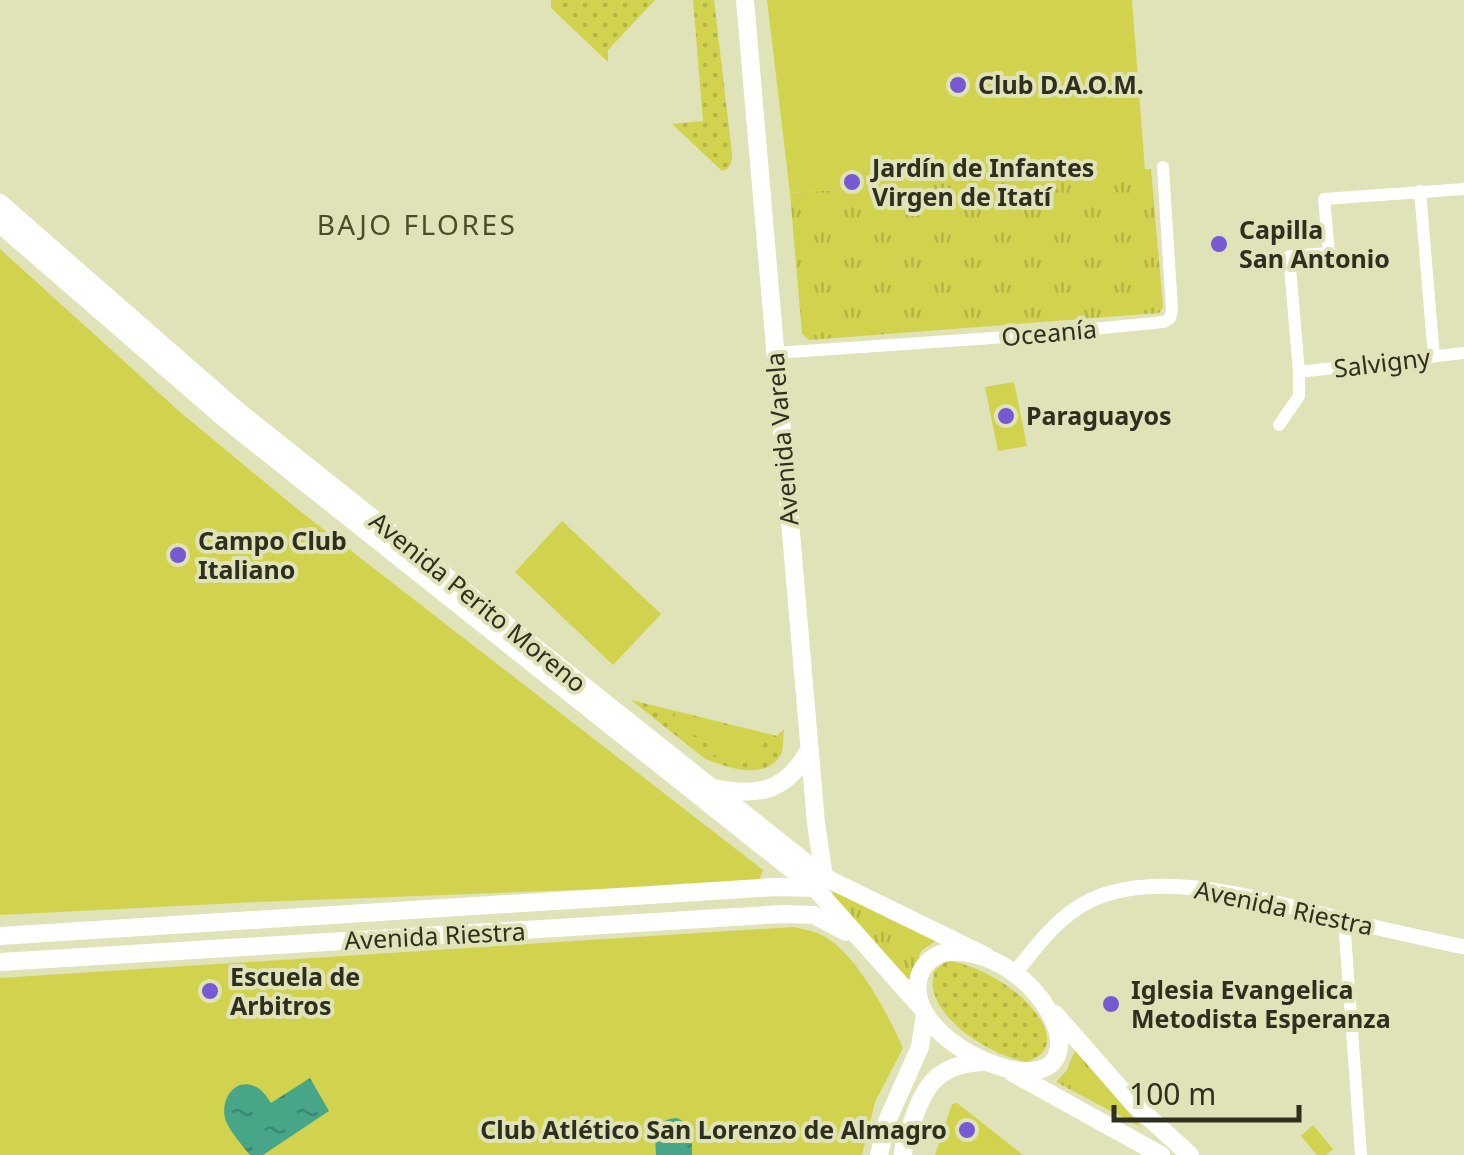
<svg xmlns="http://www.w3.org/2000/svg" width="1464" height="1155" viewBox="0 0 1464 1155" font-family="'Noto Sans',sans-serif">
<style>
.grass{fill:url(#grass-tufts)}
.park{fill:url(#park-dots)}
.pitch{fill:#d1d34f}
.water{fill:url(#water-ripples)}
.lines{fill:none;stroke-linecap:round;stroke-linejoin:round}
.minor{stroke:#fff;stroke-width:12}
.tertiary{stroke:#fff;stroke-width:15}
.secondary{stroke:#fff;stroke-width:18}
.poi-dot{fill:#7659d3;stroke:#e0e2b7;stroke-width:4}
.labels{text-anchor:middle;stroke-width:8;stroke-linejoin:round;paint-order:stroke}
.poi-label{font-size:25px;font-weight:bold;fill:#2e2f1e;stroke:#e0e2b7;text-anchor:start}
.street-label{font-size:25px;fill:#2e2f1e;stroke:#e0e2b7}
.neighbourhood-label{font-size:28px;letter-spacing:2.5px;fill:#4c4d27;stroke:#e0e2b7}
</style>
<defs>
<pattern id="grass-tufts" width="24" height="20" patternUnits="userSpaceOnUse" patternTransform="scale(2.5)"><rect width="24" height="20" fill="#d1d34f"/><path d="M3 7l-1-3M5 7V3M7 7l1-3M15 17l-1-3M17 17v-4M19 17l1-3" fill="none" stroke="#b4b544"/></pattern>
<pattern id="park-dots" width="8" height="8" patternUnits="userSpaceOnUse" patternTransform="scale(2.5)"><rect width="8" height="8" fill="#d1d34f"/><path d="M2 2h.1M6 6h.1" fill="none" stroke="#b4b544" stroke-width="1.8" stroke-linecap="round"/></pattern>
<pattern id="water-ripples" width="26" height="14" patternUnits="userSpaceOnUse" patternTransform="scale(2.5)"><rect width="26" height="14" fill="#47a588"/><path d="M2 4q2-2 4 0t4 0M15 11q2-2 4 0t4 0" fill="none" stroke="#3c876f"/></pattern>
</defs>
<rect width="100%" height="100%" fill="#e0e2b7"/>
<path class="grass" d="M1151 169 1163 307 1159 313 809 340 802 334 790 193Z
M832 892 853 897 940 938 921 951 910 983 837 903Z
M1075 1050 1141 1127 1056 1082 1067 1070Z"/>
<path class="park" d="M551 0H655L608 50V62L551 8Z
M693 0H714L732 154C732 162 731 169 722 171L672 124 703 121Z
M631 700 777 736 784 729C783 736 784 747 781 754 767 782 724 767 704 758Z
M951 961C973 966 992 975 1010 988 1033 1004 1071 1047 1027 1062 994 1056 939 1024 933 988 932 982 934 976 934 971L944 963Z"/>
<path class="pitch" d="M767 0H1132L1145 171 790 193Z
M0 249 180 412 296 508 763 870 758 883 258 902 0 915Z
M1014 382 1027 446 998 451 985 387Z
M562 521 661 614 613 665 515 572Z
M675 713 710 721 706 738 671 730Z
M713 722 766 735 758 766 706 753Z
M793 927C801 929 809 930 817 933 853 946 888 1014 903 1048L875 1102 862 1155H0V978Z
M957 1103 1023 1155H935L952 1104Z
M1313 1125 1333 1149 1326 1155H1317L1301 1136Z"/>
<path class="water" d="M310 1078 329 1111 263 1155H250C242 1145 231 1133 226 1121 219 1103 233 1077 254 1086 262 1089 267 1097 271 1103Z
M676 1118C693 1123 692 1140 692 1155H656C655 1137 653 1120 676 1118Z"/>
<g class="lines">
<path class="minor" d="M1420 191 1434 357
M775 353 1021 336 1164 322 1170 318 1172 310 1163 167
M1299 372 1464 353
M1279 425 1299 396V372L1289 256 1329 253 1324 199 1464 189
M1344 920 1361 1155"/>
<path class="tertiary" d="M1015 973C1037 945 1058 916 1091 900 1164 866 1271 903 1345 920 1384 930 1424 938 1464 947"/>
<path class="secondary" d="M745 0 816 823 824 877
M0 203 238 411 824 877 986 956
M0 224 225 419 815 888 920 1006
M713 788C758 797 786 792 809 750
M0 936 776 887 815 888
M946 952C1036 945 1106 1078 1020 1071 981 1067 906 1025 919 977 923 963 933 956 946 952Z
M0 962 784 914 814 915 846 932
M1055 1014 1134 1104 1190 1155
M1013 1073 1161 1155
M879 1155 887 1121 920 1047 925 1014
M903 1155 904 1145C921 1099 926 1064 983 1062"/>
</g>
<g class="poi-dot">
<circle cx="958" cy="85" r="10"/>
<circle cx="852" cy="182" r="10"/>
<circle cx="1219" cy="244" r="10"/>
<circle cx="1006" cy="416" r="10"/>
<circle cx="178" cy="555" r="10"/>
<circle cx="210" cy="991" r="10"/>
<circle cx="1111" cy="1004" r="10"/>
<circle cx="967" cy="1130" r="10"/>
</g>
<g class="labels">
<g class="poi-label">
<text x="978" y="94">Club D.A.O.M.</text>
<text x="872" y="177">Jardín de Infantes<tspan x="872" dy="29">Virgen de Itatí</tspan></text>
<text x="1239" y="239">Capilla<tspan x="1239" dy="29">San Antonio</tspan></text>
<text x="1026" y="425">Paraguayos</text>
<text x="198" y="550">Campo Club<tspan x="198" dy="29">Italiano</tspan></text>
<text x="230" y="986">Escuela de<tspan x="230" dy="29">Arbitros</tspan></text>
<text x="1131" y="999">Iglesia Evangelica<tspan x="1131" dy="29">Metodista Esperanza</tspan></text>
<text x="947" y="1139" text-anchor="end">Club Atlético San Lorenzo de Almagro</text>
</g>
<g class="street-label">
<text transform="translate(1049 333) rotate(-5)" y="9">Oceanía</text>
<text transform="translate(1382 363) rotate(-7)" y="9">Salvigny</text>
<text transform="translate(782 439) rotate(-95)" y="9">Avenida Varela</text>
<text transform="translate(478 602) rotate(39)" y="9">Avenida Perito Moreno</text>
<text transform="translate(1284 908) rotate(12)" y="9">Avenida Riestra</text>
<text transform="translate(435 936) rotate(-3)" y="9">Avenida Riestra</text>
</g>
<g class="neighbourhood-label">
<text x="417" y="235">BAJO FLORES</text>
</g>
</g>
<path d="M1114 1105v15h185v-15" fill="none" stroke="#2e2f1e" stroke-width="5"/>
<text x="1129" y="1105" font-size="30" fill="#2e2f1e" stroke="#e0e2b7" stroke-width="8" paint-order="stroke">100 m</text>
</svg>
